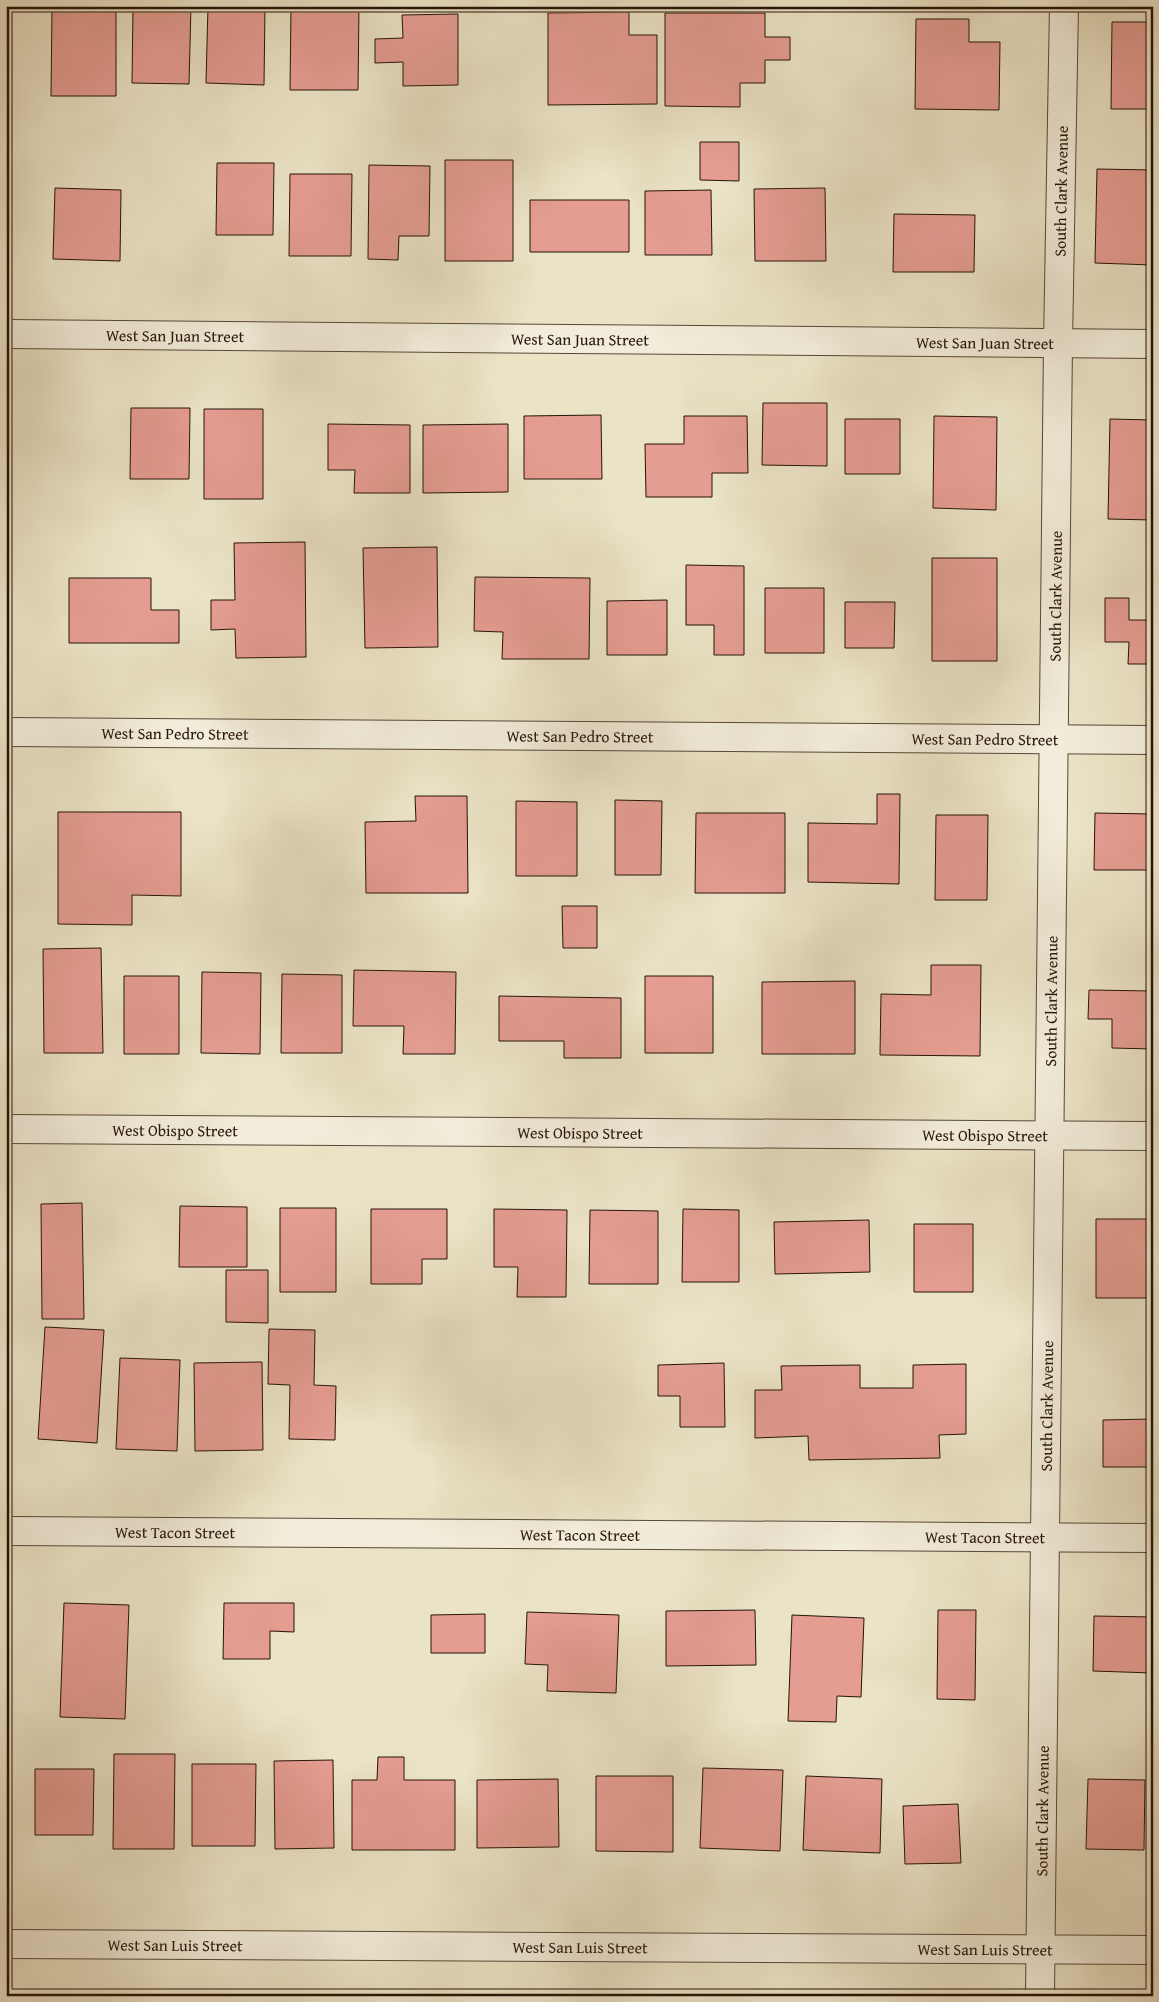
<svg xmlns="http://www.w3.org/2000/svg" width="1159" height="2002" viewBox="0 0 1159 2002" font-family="'Gentium Book Plus',serif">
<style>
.building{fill:#e59d92;stroke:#271308}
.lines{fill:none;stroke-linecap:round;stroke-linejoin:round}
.street-casing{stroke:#584738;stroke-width:30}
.street{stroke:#f2edda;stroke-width:28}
.labels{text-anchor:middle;stroke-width:4;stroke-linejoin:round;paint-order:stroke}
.street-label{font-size:16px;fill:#271308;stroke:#f2edda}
</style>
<rect width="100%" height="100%" fill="#ebe3c6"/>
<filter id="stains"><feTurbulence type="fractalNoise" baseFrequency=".004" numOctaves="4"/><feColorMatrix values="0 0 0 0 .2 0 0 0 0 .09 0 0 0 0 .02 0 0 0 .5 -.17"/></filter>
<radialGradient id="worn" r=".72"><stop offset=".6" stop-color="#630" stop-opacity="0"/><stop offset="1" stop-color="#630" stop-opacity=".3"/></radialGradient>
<path class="building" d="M133 6H191L189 84 132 83Z
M208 6H265L264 85 206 83Z
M291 6H359L358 90H290Z
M52 10 116 12V96H51Z
M629 12V35H657V104L548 105V13Z
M665 13H765V37H790V60H765V83H740V107L665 106Z
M458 14V85L403 86V62L375 63V39L403 38 402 15Z
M916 19H969V42H1000L999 110 915 109Z
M1112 22H1153V109H1111Z
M700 142H739V181L700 180Z
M445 160H513V261H445Z
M217 163H274L273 235H216Z
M369 165 430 166 429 236H399L398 260 368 259Z
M1097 169 1153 170V265L1095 263Z
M290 174H352L351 256H289Z
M55 188 121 190 120 261 53 259Z
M825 188 826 261H755L754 189Z
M711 190 712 255H645V191Z
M530 200H629V252H530Z
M894 214 975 215 974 272H893Z
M763 403H827V466L762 465Z
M131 408H190L189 479H130Z
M204 409H263V499H204Z
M601 415 602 479H524V416Z
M684 416H747L748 473H712V497H646L645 444H684Z
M934 416 997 417 996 510 933 508Z
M845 419H900V474H845Z
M1110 419 1153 420V520L1108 519Z
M328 424 410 425V493H354L355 470H328Z
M508 424V492L423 493V425Z
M305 542 306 657 236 658 235 629 211 630V600H235L234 543Z
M437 547 438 647 365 648 363 548Z
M932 558H997V661H932Z
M686 565 744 566V655H714V625H686Z
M475 577 590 578 589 659H502L503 632 474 631Z
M69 578H151V610H179V643H69Z
M765 588H824V653H765Z
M1105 598H1129V620H1153V664H1128L1129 642H1105Z
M667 600V655H607V601Z
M845 602H895L894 648H845Z
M877 794H900L899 884 808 882V823L877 824Z
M415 796H467L468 893H366L365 822 416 821Z
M615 800 662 801 661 875H615Z
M516 801 577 802V876H516Z
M58 812H181V896L132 895V925L58 924Z
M696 813H785V893H695Z
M1095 813 1153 814V870H1094Z
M936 815H988L987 900H935Z
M562 906H597V948H563Z
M101 948 103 1053H44L43 949Z
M931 965H981L980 1056 880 1055 881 994 931 995Z
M354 970 456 972 455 1054H403L404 1026H353Z
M202 972 261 973 260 1054 201 1053Z
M282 974 342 975V1053H281Z
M124 976H179V1054H124Z
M645 976H713V1053H645Z
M855 981V1054H762V982Z
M1089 990 1153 991V1049L1112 1048V1019H1088Z
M499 996 621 998V1058H564V1041H499Z
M82 1203 84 1319H42L41 1204Z
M180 1206 247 1207V1267H179Z
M280 1208H336V1292H280Z
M371 1209H447V1259H422V1284H371Z
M494 1209 567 1210 566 1297H517L518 1267H494Z
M683 1209 739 1210V1282H682Z
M590 1210 658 1211V1284H589Z
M1096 1219H1153V1298H1096Z
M869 1220 870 1272 775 1274 774 1222Z
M914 1224H973V1292H914Z
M226 1270H268V1323L226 1322Z
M45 1327 104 1330 97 1443 38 1439Z
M269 1329 315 1330 314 1385 336 1386 335 1440 289 1439 290 1385 268 1384Z
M120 1358 180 1360 177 1451 116 1449Z
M262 1362 263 1450 195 1451 194 1363Z
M724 1363 725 1427H680V1396H658V1365Z
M966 1364V1434L939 1435 940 1458 809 1460 808 1436 755 1438V1390H782L781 1366 860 1365V1388H913V1365Z
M1153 1419V1467H1103V1420Z
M64 1603 129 1605 125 1719 60 1717Z
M224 1603H294V1632L270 1631V1659H223Z
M755 1610 756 1665 666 1666V1611Z
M938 1610H976L975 1700 937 1699Z
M527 1612 619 1615 616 1693 547 1691 548 1665 525 1664Z
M485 1614V1653H431V1615Z
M792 1615 864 1618 861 1697 837 1696 836 1722 788 1721Z
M1094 1616 1153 1617V1673L1093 1671Z
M114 1754H175L174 1849H113Z
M378 1757H404V1780H455V1850H352V1780H377Z
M333 1760 334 1848 275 1849 274 1761Z
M192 1764H256L255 1846H192Z
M703 1768 783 1770 780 1851 700 1848Z
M35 1769H94L93 1835H35Z
M596 1776H673V1852L596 1851Z
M806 1776 882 1779 880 1853 803 1850Z
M558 1779 559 1847 477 1848V1780Z
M1088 1779 1145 1780 1144 1850 1086 1849Z
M958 1804 961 1863 905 1864 903 1806Z"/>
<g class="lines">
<defs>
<g id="street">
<path id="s1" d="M6 334 1153 344"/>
<path id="s2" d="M6 732 1153 740"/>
<path id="s3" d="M6 1129 1153 1136"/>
<path id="s4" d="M6 1531 1153 1538"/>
<path id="s5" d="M6 1944 1153 1950"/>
<path id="s6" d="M1040 1996 1058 343 1064 6"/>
</g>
</defs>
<use href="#street" class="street-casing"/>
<use href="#street" class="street"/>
</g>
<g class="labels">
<g class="street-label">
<text dy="6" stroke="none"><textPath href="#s6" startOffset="1805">South Clark Avenue</textPath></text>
<text dy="6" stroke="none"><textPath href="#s1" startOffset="169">West San Juan Street</textPath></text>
<text dy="6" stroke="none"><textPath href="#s1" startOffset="574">West San Juan Street</textPath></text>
<text dy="6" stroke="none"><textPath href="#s1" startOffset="979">West San Juan Street</textPath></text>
<text dy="6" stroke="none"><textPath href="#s6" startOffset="1400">South Clark Avenue</textPath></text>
<text dy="6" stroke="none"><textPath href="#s2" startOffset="169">West San Pedro Street</textPath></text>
<text dy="6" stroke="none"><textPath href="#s2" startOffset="574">West San Pedro Street</textPath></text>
<text dy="6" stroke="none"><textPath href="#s2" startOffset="979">West San Pedro Street</textPath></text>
<text dy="6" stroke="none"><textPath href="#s6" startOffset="995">South Clark Avenue</textPath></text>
<text dy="6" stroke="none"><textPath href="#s3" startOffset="169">West Obispo Street</textPath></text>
<text dy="6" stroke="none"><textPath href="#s3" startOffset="574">West Obispo Street</textPath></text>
<text dy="6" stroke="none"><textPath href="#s3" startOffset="979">West Obispo Street</textPath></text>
<text dy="6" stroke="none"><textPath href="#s6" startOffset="590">South Clark Avenue</textPath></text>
<text dy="6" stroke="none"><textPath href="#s4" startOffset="169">West Tacon Street</textPath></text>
<text dy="6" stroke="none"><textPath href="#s4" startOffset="574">West Tacon Street</textPath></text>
<text dy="6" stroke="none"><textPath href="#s4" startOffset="979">West Tacon Street</textPath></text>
<text dy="6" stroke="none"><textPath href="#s6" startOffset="185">South Clark Avenue</textPath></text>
<text dy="6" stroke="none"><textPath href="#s5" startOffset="169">West San Luis Street</textPath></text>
<text dy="6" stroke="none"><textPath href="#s5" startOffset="574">West San Luis Street</textPath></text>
<text dy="6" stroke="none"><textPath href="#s5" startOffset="979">West San Luis Street</textPath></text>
</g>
</g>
<rect width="1159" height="2002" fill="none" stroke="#ebe3c6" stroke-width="25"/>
<rect x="8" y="8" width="1144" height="1987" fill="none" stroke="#271308" stroke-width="2.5"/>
<rect x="12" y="12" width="1134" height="1977" fill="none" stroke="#271308"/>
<rect width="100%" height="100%" filter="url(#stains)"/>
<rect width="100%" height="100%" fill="url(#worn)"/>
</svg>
